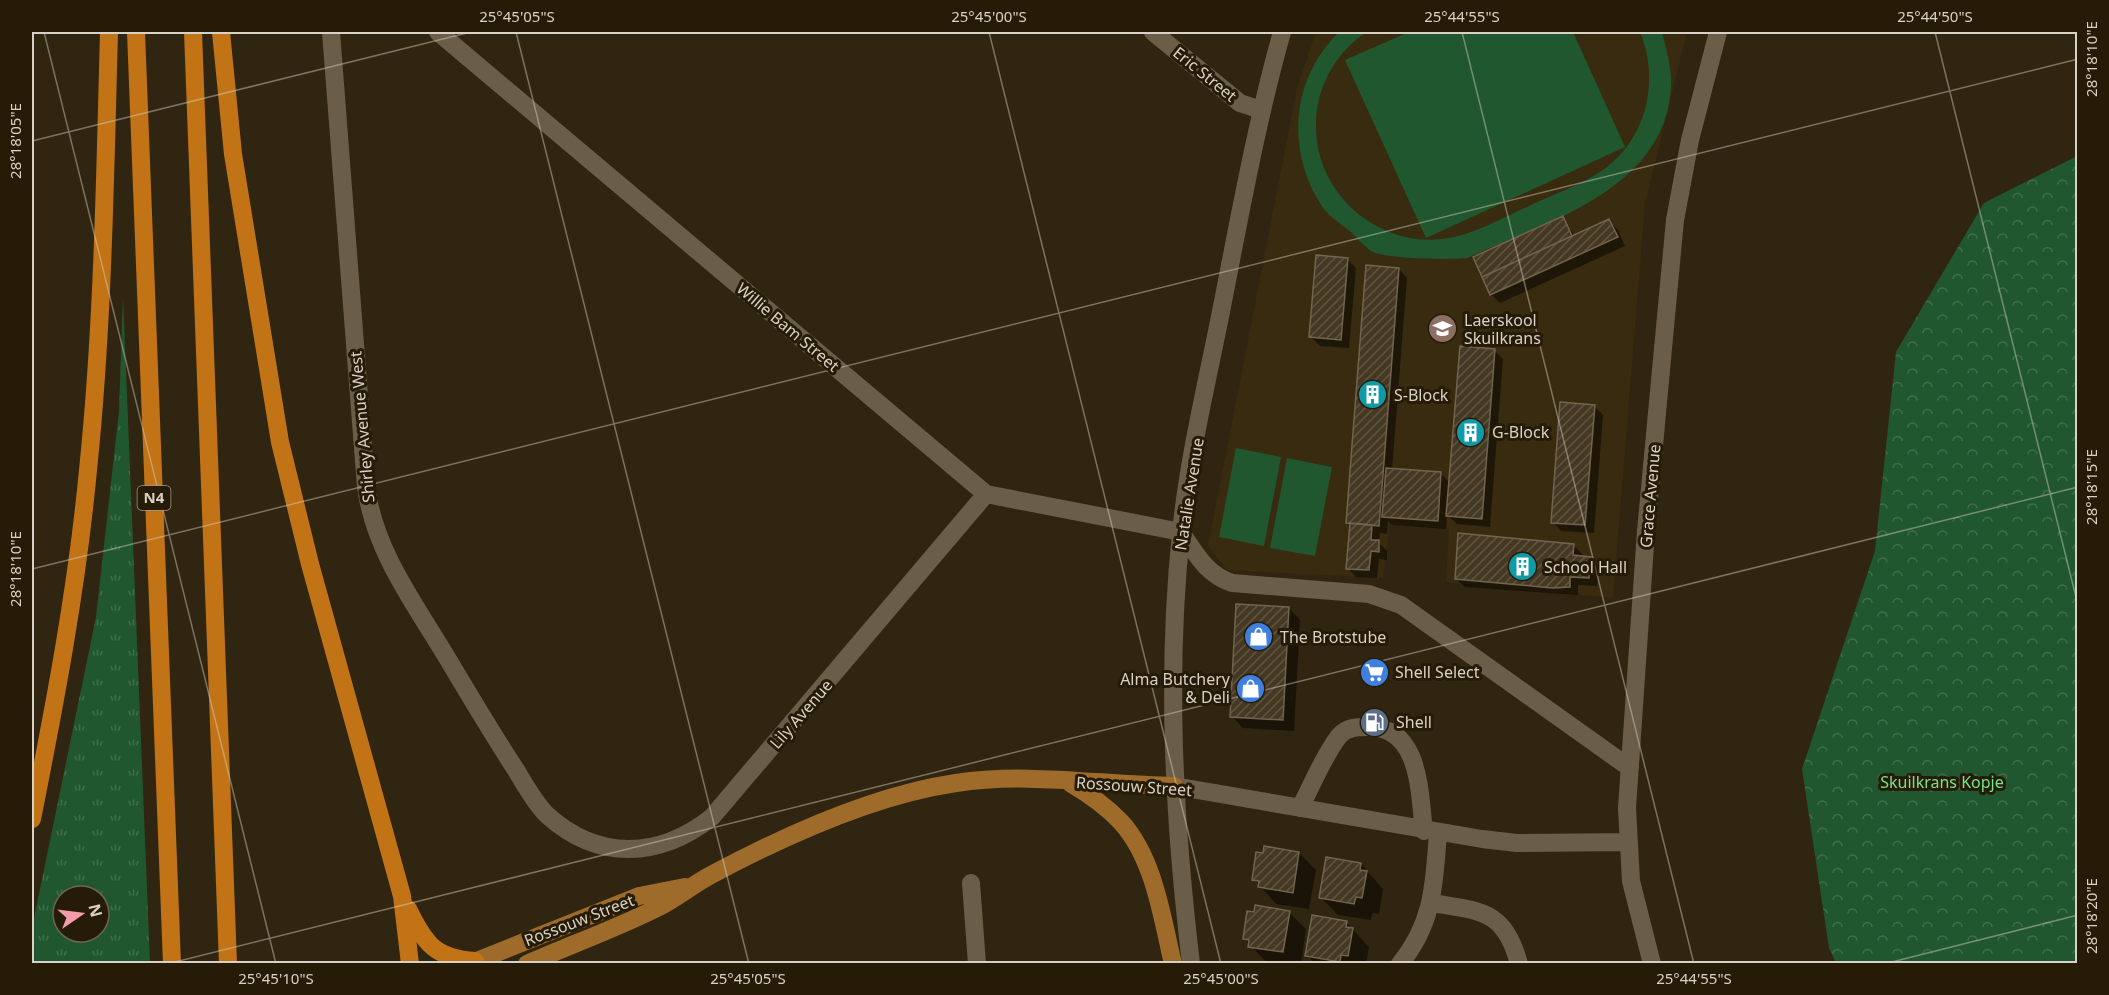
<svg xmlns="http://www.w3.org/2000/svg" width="2109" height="995" viewBox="0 0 2109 995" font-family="'Noto Sans',sans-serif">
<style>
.built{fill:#392b0f}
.grass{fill:url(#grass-tufts);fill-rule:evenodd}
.park{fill:url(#park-crowns)}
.pitch{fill:#21572e}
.shadow{fill:#0007}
.building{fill:url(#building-hatch);stroke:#72654f;stroke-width:1.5}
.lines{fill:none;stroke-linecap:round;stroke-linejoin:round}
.minor{stroke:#6b5e48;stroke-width:18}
.major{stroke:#9f6b2a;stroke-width:18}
.highway{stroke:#c17316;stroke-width:18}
.ticks{fill:none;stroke:#d8d1c5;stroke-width:1.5;stroke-opacity:0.45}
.labels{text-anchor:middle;stroke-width:6;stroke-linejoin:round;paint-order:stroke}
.shield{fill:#261b07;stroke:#a39a8c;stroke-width:1.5}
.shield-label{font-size:15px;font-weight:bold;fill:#d8d1c5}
.street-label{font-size:16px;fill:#d8d1c5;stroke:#261b07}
.poi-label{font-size:16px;fill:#d8d1c5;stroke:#261b07;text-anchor:start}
.park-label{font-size:16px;fill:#74e48d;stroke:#261b07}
.neatline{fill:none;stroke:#d8d1c5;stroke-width:2}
.ticks-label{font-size:15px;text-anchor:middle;fill:#d8d1c5}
</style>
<defs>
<pattern id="grass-tufts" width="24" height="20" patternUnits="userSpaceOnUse" patternTransform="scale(1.5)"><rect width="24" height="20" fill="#21572e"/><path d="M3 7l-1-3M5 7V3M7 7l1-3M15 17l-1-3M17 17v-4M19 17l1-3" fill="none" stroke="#406e4b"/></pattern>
<pattern id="park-crowns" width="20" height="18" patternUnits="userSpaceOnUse" patternTransform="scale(1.5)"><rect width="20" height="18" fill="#21572e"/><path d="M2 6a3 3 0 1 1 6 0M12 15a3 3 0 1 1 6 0" fill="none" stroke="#406e4b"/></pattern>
<pattern id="building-hatch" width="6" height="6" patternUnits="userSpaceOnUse" patternTransform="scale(1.5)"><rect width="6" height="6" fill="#453924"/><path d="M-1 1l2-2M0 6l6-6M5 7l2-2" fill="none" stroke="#5f5542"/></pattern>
</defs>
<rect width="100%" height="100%" fill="#302510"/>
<path class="built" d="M1316 32H1687L1645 203 1613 598 1446 582 1449 528 1389 525 1383 578 1227 570 1208 546 1297 88Z"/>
<path class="grass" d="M123 297 150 963H32V928L96 617 119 411ZM63 896H99V932H63Z"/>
<path class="park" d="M2077 156V963H1836L1829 948 1802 769 1875 551 1896 352 1984 203Z"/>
<path class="pitch" d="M1339 32H1367C1334 53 1315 90 1316 128 1317 197 1382 250 1449 238 1477 233 1504 217 1529 206 1554 194 1581 185 1603 170 1647 139 1660 80 1640 32H1662C1666 49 1672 68 1671 86 1667 189 1545 223 1467 258 1450 260 1384 259 1371 251 1364 246 1357 238 1351 232 1342 225 1330 217 1323 208 1285 151 1291 79 1339 32Z
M1409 32H1573L1625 147 1426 238 1345 60Z
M1236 448 1281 457 1264 546 1219 537Z
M1287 458 1332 467 1315 556 1270 548Z"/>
<path class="shadow" d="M1562 218 1575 236 1609 221 1618 230 1625 246 1500 303 1491 294Z
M1347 259 1356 268 1349 348 1320 346 1311 337Z
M1399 269 1407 278 1392 470 1441 474 1450 483 1494 350 1503 359 1490 527 1457 524 1447 515 1446 529 1392 525 1388 521 1387 534 1380 533 1379 543 1387 551V560L1379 559 1377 578 1356 577 1348 568 1351 526 1347 522Z
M1594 406 1603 415 1594 533 1561 531 1553 522Z
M1459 535 1573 545 1582 554V558H1590L1599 567 1597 586 1578 585V595L1465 587 1456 579Z
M1289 608 1300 620 1294 731 1243 728 1232 716Z
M1299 853 1316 870 1309 909 1276 904 1254 879Z
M1361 864 1383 889 1379 914 1372 913 1371 920 1338 915 1321 898Z
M1289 912 1306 929 1301 964 1267 963 1244 938Z
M1346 922 1369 947 1366 964H1315L1307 955Z"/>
<path class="building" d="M1563 216 1572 236 1482 277 1473 257Z
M1609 219 1618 237 1490 295 1482 277Z
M1316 255 1348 258 1341 340 1309 337Z
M1366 265 1399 268 1379 526 1346 523Z
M1460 346 1495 349 1482 519 1446 516Z
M1560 402 1595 405 1585 525 1551 523Z
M1386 468 1441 472 1438 521 1382 517Z
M1350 523 1372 525 1371 540H1379V552L1371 551 1369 570 1346 569Z
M1458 533 1574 544 1573 555 1591 557 1589 578 1570 577V587L1553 588 1455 579Z
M1236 604 1289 607 1283 720 1230 717Z
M1264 846 1299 852 1293 893 1258 887 1259 881 1252 880 1256 852 1263 853Z
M1326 857 1361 863 1360 870 1367 871 1362 898 1356 897 1354 904 1319 898Z
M1255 905 1290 911 1283 952 1248 947 1249 940 1243 939 1247 911 1254 912Z
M1312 915 1347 921 1346 927 1353 928 1348 956 1341 955 1340 962 1305 956Z"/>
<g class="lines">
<path class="minor" d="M331 32 366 487C375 553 416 605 449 661 471 698 493 735 516 770 525 785 534 802 547 815 598 861 659 859 712 817L986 494
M438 32 986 494 1181 532C1196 554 1206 574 1232 583L1369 594 1401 605 1630 768
M1153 32 1240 103 1261 110
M1174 786 1482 839 1517 843 1628 842
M1300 808C1312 785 1323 757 1339 736 1347 727 1357 727 1368 727 1421 727 1419 792 1424 831
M971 883 977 964
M1432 903C1481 911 1505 910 1519 964
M1191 964C1174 821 1166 676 1181 533 1189 452 1210 371 1225 291 1242 204 1258 117 1282 32
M1400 964C1434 922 1434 884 1438 833
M1652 964 1631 881 1627 808 1646 531 1675 220 1690 140 1718 32"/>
<path class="major" d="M1070 783C1087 793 1107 807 1121 822 1154 858 1162 917 1173 964
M469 964 639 896 685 887
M527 964C570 945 615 929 657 908 676 899 692 885 711 875 784 836 873 795 956 783 1027 772 1102 785 1174 786"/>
<path class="highway" d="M136 32 172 964
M193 32 228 964
M221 32 233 154 280 442 310 564 402 896 410 964
M32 819C55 703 77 588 88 470 103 325 105 178 109 32
M408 909C425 944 435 958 475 961"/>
</g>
<path class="ticks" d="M44 32 276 964M516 32 749 964M989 32 1221 964M1462 32 1694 964M1935 32 2078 605M32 141 471 32M32 569 2078 59M167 964 2078 487M1884 964 2078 915"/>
<defs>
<symbol id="school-disc" viewBox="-11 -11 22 22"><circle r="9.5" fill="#8d6e63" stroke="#261b07"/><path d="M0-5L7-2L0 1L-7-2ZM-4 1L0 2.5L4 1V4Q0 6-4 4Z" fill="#fff"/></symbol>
<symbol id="building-disc" viewBox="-11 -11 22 22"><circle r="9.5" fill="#0f9aa8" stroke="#261b07"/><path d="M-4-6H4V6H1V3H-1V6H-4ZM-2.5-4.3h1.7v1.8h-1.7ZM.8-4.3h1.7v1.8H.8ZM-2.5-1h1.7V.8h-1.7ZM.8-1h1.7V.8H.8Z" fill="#fff"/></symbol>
<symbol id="shop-disc" viewBox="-11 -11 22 22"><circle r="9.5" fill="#3f7fe0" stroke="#261b07"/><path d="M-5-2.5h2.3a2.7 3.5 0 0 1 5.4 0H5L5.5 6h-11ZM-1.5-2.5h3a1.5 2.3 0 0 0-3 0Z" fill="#fff"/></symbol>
<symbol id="supermarket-disc" viewBox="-11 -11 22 22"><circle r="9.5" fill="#3f7fe0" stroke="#261b07"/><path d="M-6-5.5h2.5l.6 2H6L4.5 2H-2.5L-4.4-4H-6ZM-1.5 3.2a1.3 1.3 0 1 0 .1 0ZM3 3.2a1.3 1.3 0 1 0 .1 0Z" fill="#fff"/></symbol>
<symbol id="fuel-disc" viewBox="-11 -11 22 22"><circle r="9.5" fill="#5c6f8a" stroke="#261b07"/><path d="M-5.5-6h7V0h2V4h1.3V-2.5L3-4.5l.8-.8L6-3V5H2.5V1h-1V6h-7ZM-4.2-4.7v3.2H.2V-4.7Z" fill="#fff"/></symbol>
</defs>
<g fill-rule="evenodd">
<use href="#school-disc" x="1426" y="312" width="33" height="33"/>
<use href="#building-disc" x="1356" y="378" width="33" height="33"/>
<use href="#building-disc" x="1454" y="416" width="33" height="33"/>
<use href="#building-disc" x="1506" y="550" width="33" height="33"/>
<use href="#shop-disc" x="1242" y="620" width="33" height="33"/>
<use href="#supermarket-disc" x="1358" y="656" width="33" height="33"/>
<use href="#shop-disc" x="1234" y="672" width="33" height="33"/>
<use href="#fuel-disc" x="1358" y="706" width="33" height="33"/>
</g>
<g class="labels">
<rect class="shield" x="137.5" y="486" width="33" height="24" rx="4.5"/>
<g class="shield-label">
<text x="154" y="503">N4</text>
</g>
<g class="street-label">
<text transform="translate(1205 74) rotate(39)" y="6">Eric Street</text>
<text transform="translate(788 327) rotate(40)" y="6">Willie Bam Street</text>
<text transform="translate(362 427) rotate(-95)" y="6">Shirley Avenue West</text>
<text transform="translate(1189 494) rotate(-81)" y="6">Natalie Avenue</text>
<text transform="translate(1650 496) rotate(-85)" y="6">Grace Avenue</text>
<text transform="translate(801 714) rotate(-49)" y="6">Lily Avenue</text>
<text transform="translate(1134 786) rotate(4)" y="6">Rossouw Street</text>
<text transform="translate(579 920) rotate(-21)" y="6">Rossouw Street</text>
</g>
<g class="poi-label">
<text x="1464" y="326">Laerskool<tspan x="1464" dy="18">Skuilkrans</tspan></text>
<text x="1394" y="401">S-Block</text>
<text x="1492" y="438">G-Block</text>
<text x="1544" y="573">School Hall</text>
<text x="1280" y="643">The Brotstube</text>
<text x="1395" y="678">Shell Select</text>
<text x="1230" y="685" text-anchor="end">Alma Butchery<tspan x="1230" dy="18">&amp; Deli</tspan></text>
<text x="1396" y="728">Shell</text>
</g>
<g class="park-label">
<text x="1942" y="788">Skuilkrans Kopje</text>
</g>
</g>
<rect width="2109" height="995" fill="none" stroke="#261b07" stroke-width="66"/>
<g transform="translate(81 914) rotate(76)"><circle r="28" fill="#261b07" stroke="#6d6453" stroke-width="1.5"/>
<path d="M0-4.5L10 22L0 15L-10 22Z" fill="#f39aac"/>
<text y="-9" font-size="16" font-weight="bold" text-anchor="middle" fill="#d8d1c5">N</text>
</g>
<rect x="33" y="33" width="2043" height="929" class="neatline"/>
<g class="ticks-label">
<text x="517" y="22">25°45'05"S</text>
<text x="989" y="22">25°45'00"S</text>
<text x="1462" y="22">25°44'55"S</text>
<text x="1935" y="22">25°44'50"S</text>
<text transform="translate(2092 59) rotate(-90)" y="5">28°18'10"E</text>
<text transform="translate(16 141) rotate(-90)" y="5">28°18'05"E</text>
<text transform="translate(2092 487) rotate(-90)" y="5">28°18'15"E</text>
<text transform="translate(16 569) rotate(-90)" y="5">28°18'10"E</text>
<text transform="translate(2092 916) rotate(-90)" y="5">28°18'20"E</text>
<text x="276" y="984">25°45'10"S</text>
<text x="748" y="984">25°45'05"S</text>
<text x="1221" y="984">25°45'00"S</text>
<text x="1694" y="984">25°44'55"S</text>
</g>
</svg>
